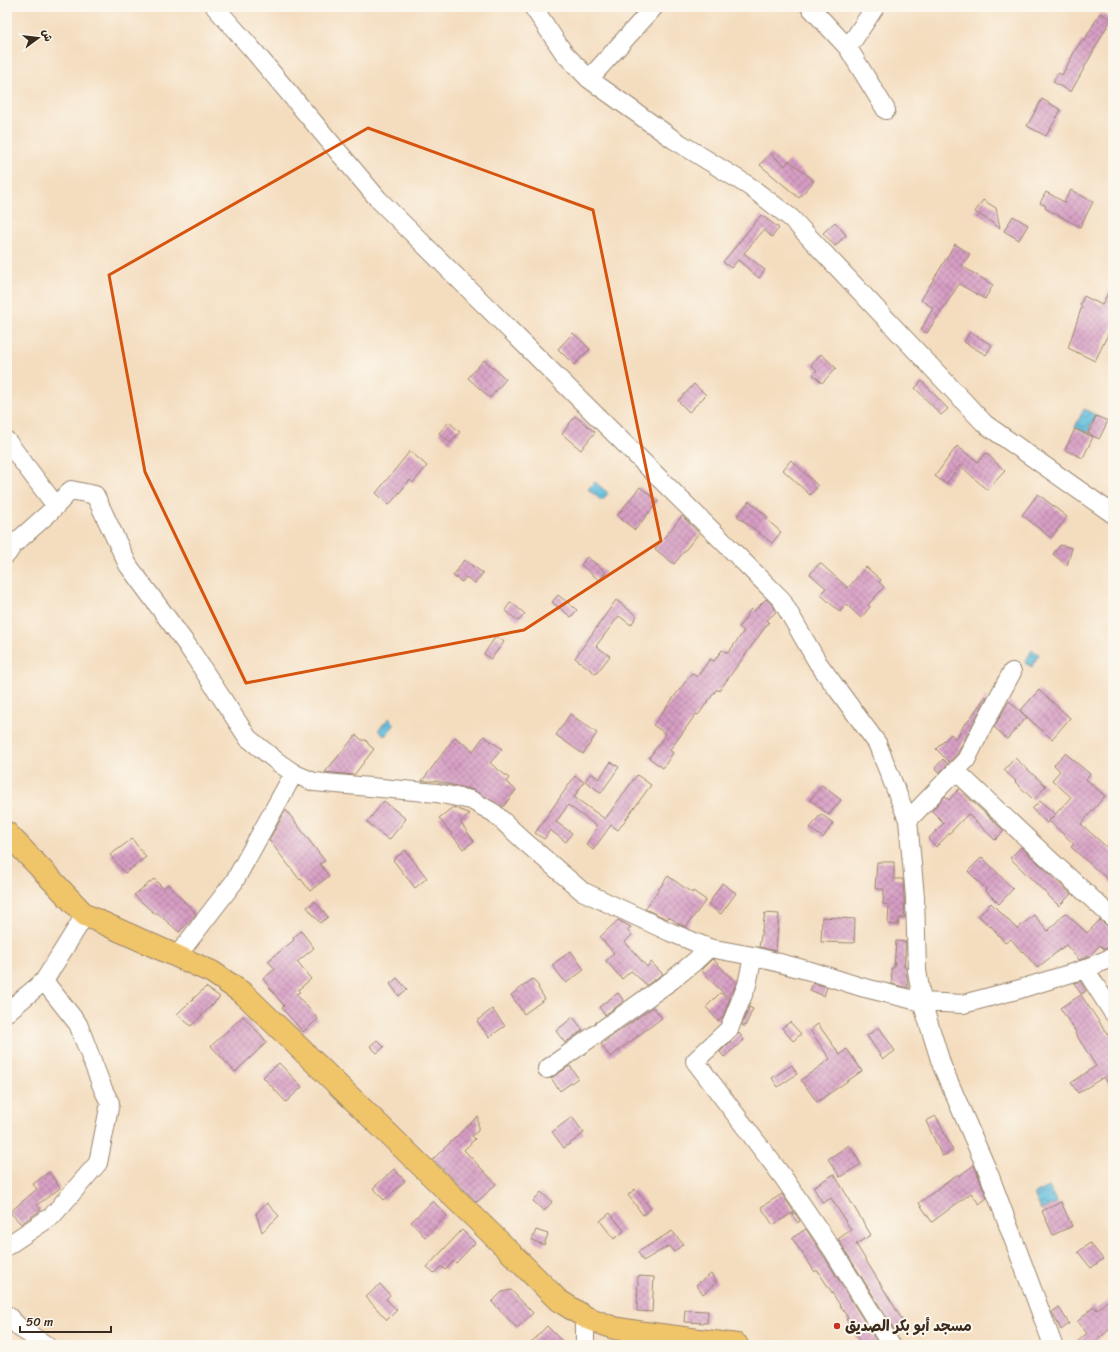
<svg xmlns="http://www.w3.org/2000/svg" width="1120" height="1352" viewBox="0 0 1120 1352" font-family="Sriracha,'Playpen Sans Arabic',sans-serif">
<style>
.water{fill:url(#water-waves);stroke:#4c737e}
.building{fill:url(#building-cross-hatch)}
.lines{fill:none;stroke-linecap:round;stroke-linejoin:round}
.minor-casing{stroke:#98846e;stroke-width:20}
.major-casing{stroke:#98846e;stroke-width:24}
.minor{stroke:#fff;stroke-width:18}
.major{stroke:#f0c469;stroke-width:22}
.marked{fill:none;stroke:#d7540e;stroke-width:3;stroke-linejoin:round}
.poi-dot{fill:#c8321e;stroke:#fbf7ec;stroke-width:1.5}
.labels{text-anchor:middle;stroke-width:4;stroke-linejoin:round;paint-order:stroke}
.poi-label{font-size:15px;font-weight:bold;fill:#3b2a1e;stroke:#fbf7ec;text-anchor:start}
</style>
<defs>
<pattern id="water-waves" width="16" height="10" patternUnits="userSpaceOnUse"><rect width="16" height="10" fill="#5ebcdd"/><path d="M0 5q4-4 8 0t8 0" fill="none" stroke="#4f99b3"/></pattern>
<pattern id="building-cross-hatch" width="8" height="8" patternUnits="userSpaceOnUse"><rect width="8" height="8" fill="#d79ec5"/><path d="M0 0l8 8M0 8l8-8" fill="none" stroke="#b0819f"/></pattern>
</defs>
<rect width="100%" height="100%" fill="#fbf7ec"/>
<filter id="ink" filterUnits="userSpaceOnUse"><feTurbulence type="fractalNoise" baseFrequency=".025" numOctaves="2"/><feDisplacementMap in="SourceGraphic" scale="8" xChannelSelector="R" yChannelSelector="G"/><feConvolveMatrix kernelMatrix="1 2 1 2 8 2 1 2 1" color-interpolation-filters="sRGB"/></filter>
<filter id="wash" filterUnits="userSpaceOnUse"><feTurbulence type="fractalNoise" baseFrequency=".012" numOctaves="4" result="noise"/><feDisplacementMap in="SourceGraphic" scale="16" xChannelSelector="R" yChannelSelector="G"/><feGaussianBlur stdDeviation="0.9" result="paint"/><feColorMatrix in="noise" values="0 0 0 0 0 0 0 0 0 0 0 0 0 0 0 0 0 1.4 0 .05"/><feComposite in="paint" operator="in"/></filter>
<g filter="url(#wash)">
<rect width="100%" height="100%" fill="#f4ddbf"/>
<path class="water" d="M1084 409 1096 415 1087 433 1075 427Z
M595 482 608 493 602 501 588 489Z
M1032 650 1039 654 1032 667 1025 663Z
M389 718 395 724 385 736 378 730Z
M1049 1187 1057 1203 1041 1210 1034 1194Z"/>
<g id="blocks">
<path class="building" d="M1100 13 1111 19 1071 92 1053 82 1058 73 1062 75 1076 49 1082 40 1084 41Z
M1042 99 1061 110 1046 136 1027 126Z
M770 153 785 166 789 160 814 181 799 198 760 165Z
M1071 190 1093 202 1080 227 1045 208 1046 206 1040 203 1046 192 1064 202Z
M983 200 996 208 1000 228 975 212Z
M761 215 779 228 772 237 764 230 744 253 765 270 759 278 738 260 731 268 723 262Z
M1013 216 1028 225 1019 240 1004 231Z
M835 222 846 235 835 246 823 233Z
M955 244 970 254 962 266 993 285 985 299 959 284 927 333 921 330 933 308 921 300Z
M1113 283V324L1095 361 1068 348 1082 306 1080 305 1084 296 1102 305Z
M970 332 992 345 986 355 964 342Z
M573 333 590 349 574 365 558 349Z
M821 354 836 368 822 383 813 374 817 370 811 365Z
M484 360 506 379 490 398 468 378Z
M922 381 948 409 941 415 915 388Z
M694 384 706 395 689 412 678 401Z
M575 416 595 432 581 450 562 434Z
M1096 416 1108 421 1099 439 1088 433Z
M449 422 460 432 450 443 439 433Z
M1075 429 1093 437 1083 458 1065 450Z
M957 446 978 462 986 453 1005 471 987 490 960 465 946 484 935 476Z
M410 451 427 466 413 483 410 480 389 505 376 493Z
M791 460 818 486 810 495 783 470Z
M640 487 658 501 635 530 617 516Z
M1038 494 1067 517 1051 538 1022 515Z
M749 501 768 517 766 519 781 532 772 543 737 516Z
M682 516 699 533 674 564 655 549Z
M1060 545 1072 548 1067 566 1053 554Z
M587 557 606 572 599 580 581 565Z
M464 560 483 573 475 583 466 577 462 582 453 576Z
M820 563 848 588 866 567 881 580 879 582 884 587 868 605 870 607 861 618 846 604 840 612 820 594 826 588 810 574Z
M558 595 577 610 571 617 552 602Z
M766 599 773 605 776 612 767 620 769 622 719 691 717 689 698 715 696 714 670 750 673 753 663 768 649 758 666 734 653 725 692 673 697 677 710 659 714 661 722 650 728 653 744 631 739 627 751 609 754 611Z
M616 600 637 616 631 625 619 616 596 646 610 656 596 674 575 658Z
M511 602 525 614 518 621 505 610Z
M496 636 504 642 491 659 484 654Z
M1039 690 1070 718 1052 739 1020 711Z
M986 696 987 697 957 754 949 762 936 749 951 734 956 739 965 723 966 724Z
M1009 701 1027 717 1007 739 994 727Z
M570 714 597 733 583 754 556 735Z
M356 735 362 740H366L369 745 374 749 354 775 325 772Z
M484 736 502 749 490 763 509 778 506 782 516 790 503 807 473 790 436 781H422L455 737 473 751Z
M1065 753 1090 774 1086 779 1105 796 1081 824 1113 853V884L1071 847 1074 844 1049 821 1071 797 1052 780 1060 771 1054 765Z
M1015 758 1046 786 1034 800 1015 782 1016 781 1004 770Z
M943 759 948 764 940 772 935 768Z
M611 762 619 767 601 793 585 781 591 773 599 779Z
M637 775 651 785 618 830 611 825 593 850 586 844 598 827 568 805 556 822 572 833 566 842 550 830 544 839 535 833 575 776 584 782 574 797 605 819Z
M822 785 841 800 829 815 810 800Z
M959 789 1004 831 995 840 968 814 936 847 928 839 944 823 932 811 945 796 949 800Z
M384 801 406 819 389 840 367 822Z
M1040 801 1055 814 1047 823 1032 809Z
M453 807 470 814 460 822 474 841 463 849 439 818Z
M286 810 325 861 320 864 329 876 310 891 301 879 300 880 269 840Z
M821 814 833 823 823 838 810 828Z
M132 839 146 857 125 873 110 855Z
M1021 847 1071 894 1059 906 1010 858Z
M405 850 427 878 415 888 393 860Z
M982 857 1013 889 999 904 985 890 986 889 968 871Z
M877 862H894V879H903L905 918H899L898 925 888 924 889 905 883 904 884 889H875Z
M668 876 692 893 693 891 706 900 686 927 679 924 669 917 667 919 645 909Z
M154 879 163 888 168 884 196 914 179 932 156 912 155 914 134 895Z
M722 883 736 893 721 914 708 905Z
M315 901 328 917 320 923 307 907Z
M991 903 1017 929 1034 915 1048 931 1065 913 1087 933 1100 920 1113 930V947L1104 949 1100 945 1089 956 1079 960 1066 945 1037 968 1023 951 1022 952 1011 939 1005 943 991 926 990 927 979 916Z
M765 913 779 914 776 951 759 947Z
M822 917 855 919 854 943 821 942Z
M618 920 631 927 627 930 632 935 625 942 647 967 651 962 663 974 647 985 631 971 622 979 606 961 614 953 600 937Z
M301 931 314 948 297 962 311 979 298 990 300 992 296 994 318 1019 303 1032 282 1008 284 1006 263 979 275 969 268 961 294 940 293 938Z
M896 941 906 942 904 967H906L908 988 892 984 891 968H894Z
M571 951 584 970 566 983 552 965Z
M712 959 714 960 736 983 733 992 728 997 730 998 723 1017 718 1021 706 1007 720 993 726 996 701 970Z
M397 978 407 989 399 996 390 984Z
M533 979 539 987 538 988 545 999 524 1014 511 995Z
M1080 981 1086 991 1081 994 1074 983Z
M813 983 827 987 824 996 810 990Z
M206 987 220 997 191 1026 177 1014Z
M618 993 624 1001 605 1015 599 1007Z
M1081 995 1108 1035 1113 1032V1091L1104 1077 1078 1093 1071 1083 1096 1066 1075 1033 1076 1032 1060 1008Z
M653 1007 662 1018 610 1057 601 1044Z
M749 1007 753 1009 745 1026 742 1025Z
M492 1009 505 1026 489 1037 477 1021Z
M243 1016 267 1042 235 1072 211 1046Z
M573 1017 583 1030 565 1043 556 1031Z
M790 1022 801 1034 793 1041 782 1028Z
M818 1024 840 1055 847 1049 862 1071 817 1102 801 1080 830 1059 810 1030Z
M879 1027 895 1051 883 1059 867 1036Z
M739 1033 744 1040 724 1057 720 1052Z
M377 1040 384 1047 377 1053 370 1046Z
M279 1063 302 1087 286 1102 263 1077Z
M792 1065 797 1074 778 1087 772 1078Z
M570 1066 578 1078 560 1091 551 1078Z
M478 1116V1131L472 1136 475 1139 464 1150 496 1184 477 1202 433 1159Z
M936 1116 953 1151 942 1156 926 1121Z
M572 1117 584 1133 564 1148 552 1132Z
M849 1145 861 1164 840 1177 828 1159Z
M974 1165 987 1198 979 1204 971 1193 932 1222 919 1203 958 1174 959 1176Z
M394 1169 405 1181 384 1200 373 1188Z
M49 1172 60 1188 37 1205 41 1210 21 1224 10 1212 37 1189 33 1184Z
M834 1174 871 1235 856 1244 905 1324 895 1331 838 1239 851 1230 831 1198 823 1203 813 1187Z
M635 1189 651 1209 643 1215 628 1195Z
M541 1192 552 1202 544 1211 533 1201Z
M782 1194 794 1212 773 1225 761 1207Z
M433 1201 447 1216 425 1237 411 1222Z
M1061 1202 1072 1226 1053 1235 1042 1211Z
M267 1203 279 1216 262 1232 256 1213Z
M610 1213 624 1231 614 1239 600 1221Z
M795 1213 800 1221 798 1223 792 1214Z
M806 1229 825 1258 879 1345H862L846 1319 848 1318 831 1291 817 1270 815 1272 792 1238Z
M462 1230 475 1243 456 1263 454 1261 445 1270 441 1266 434 1273 427 1267Z
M536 1230 548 1234 544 1245 532 1240Z
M672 1231 683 1244 674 1252 669 1246 643 1261 638 1252Z
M1090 1243 1103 1259 1091 1268 1078 1252Z
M711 1274 717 1282 703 1294 696 1285Z
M638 1276 654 1277 652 1312 637 1311Z
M380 1284 390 1295 386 1299 397 1310 387 1320 366 1297Z
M511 1290 533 1313 517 1328 492 1302 502 1292Z
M1113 1295V1326L1092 1345H1074L1087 1333 1077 1322 1094 1306 1097 1310Z
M1059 1307 1069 1324 1061 1330 1052 1312Z
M685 1310 708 1311 707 1323 684 1322Z
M547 1326 566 1345H529Z"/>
</g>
</g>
<g filter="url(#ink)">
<use href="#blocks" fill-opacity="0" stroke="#98846e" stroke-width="1"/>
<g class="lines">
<defs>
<path id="minor" d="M215 7 252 49 378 199 781 599 818 663 877 743 908 820 915 897 917 970 922 1002 942 1066 989 1174 1053 1345
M533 7 564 53 589 79 673 139 749 186 791 218 985 424 1113 514
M810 7 848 48 875 7
M848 48 886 110
M589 79 654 7
M7 441 56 506
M7 554 13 545 49 513 71 490 95 495 128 565 187 645 248 738 279 763 295 774 314 782 437 793 471 800 494 813 523 840 582 891 670 932 709 948 753 956 814 972 861 987 922 1002 963 1004 1020 989 1085 969 1113 957
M956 771 1049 859 1113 918
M908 820 966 760 983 726 1012 672
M177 956 234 882 294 773
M753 956 747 985 729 1029 695 1061 783 1177 834 1252 891 1345
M1085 969 1113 1013
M7 1012 44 981 85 915
M547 1069 672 980 694 962 709 948
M7 1246 52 1216 98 1163 110 1103 103 1089 78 1024 44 981
M7 1315 20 1328 46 1345
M585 1317V1345"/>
<path id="major" d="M7 833 85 915 212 972 244 994 504 1246 558 1300 585 1317 614 1328 645 1333 737 1345"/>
</defs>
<use href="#minor" class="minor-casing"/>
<use href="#major" class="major-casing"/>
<use href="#minor" class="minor"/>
<use href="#major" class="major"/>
</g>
</g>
<path class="marked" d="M368 128 593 210 661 541 524 630 246 683 145 472 109 275Z"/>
<circle class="poi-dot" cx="837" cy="1326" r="4"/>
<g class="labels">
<g class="poi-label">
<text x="845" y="1331">مسجد أبو بكر الصديق</text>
</g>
</g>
<rect width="1120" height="1352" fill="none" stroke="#fbf7ec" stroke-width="24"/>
<g transform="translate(38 38) rotate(75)" stroke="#fbf7ec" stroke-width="3" paint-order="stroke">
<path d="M0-3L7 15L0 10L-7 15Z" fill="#3b2a1e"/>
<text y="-6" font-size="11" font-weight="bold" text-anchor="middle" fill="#3b2a1e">ش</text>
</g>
<path d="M20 1326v6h91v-6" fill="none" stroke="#3b2a1e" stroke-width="2"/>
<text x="26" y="1326" font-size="12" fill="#3b2a1e" stroke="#fbf7ec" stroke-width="3" paint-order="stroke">50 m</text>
</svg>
